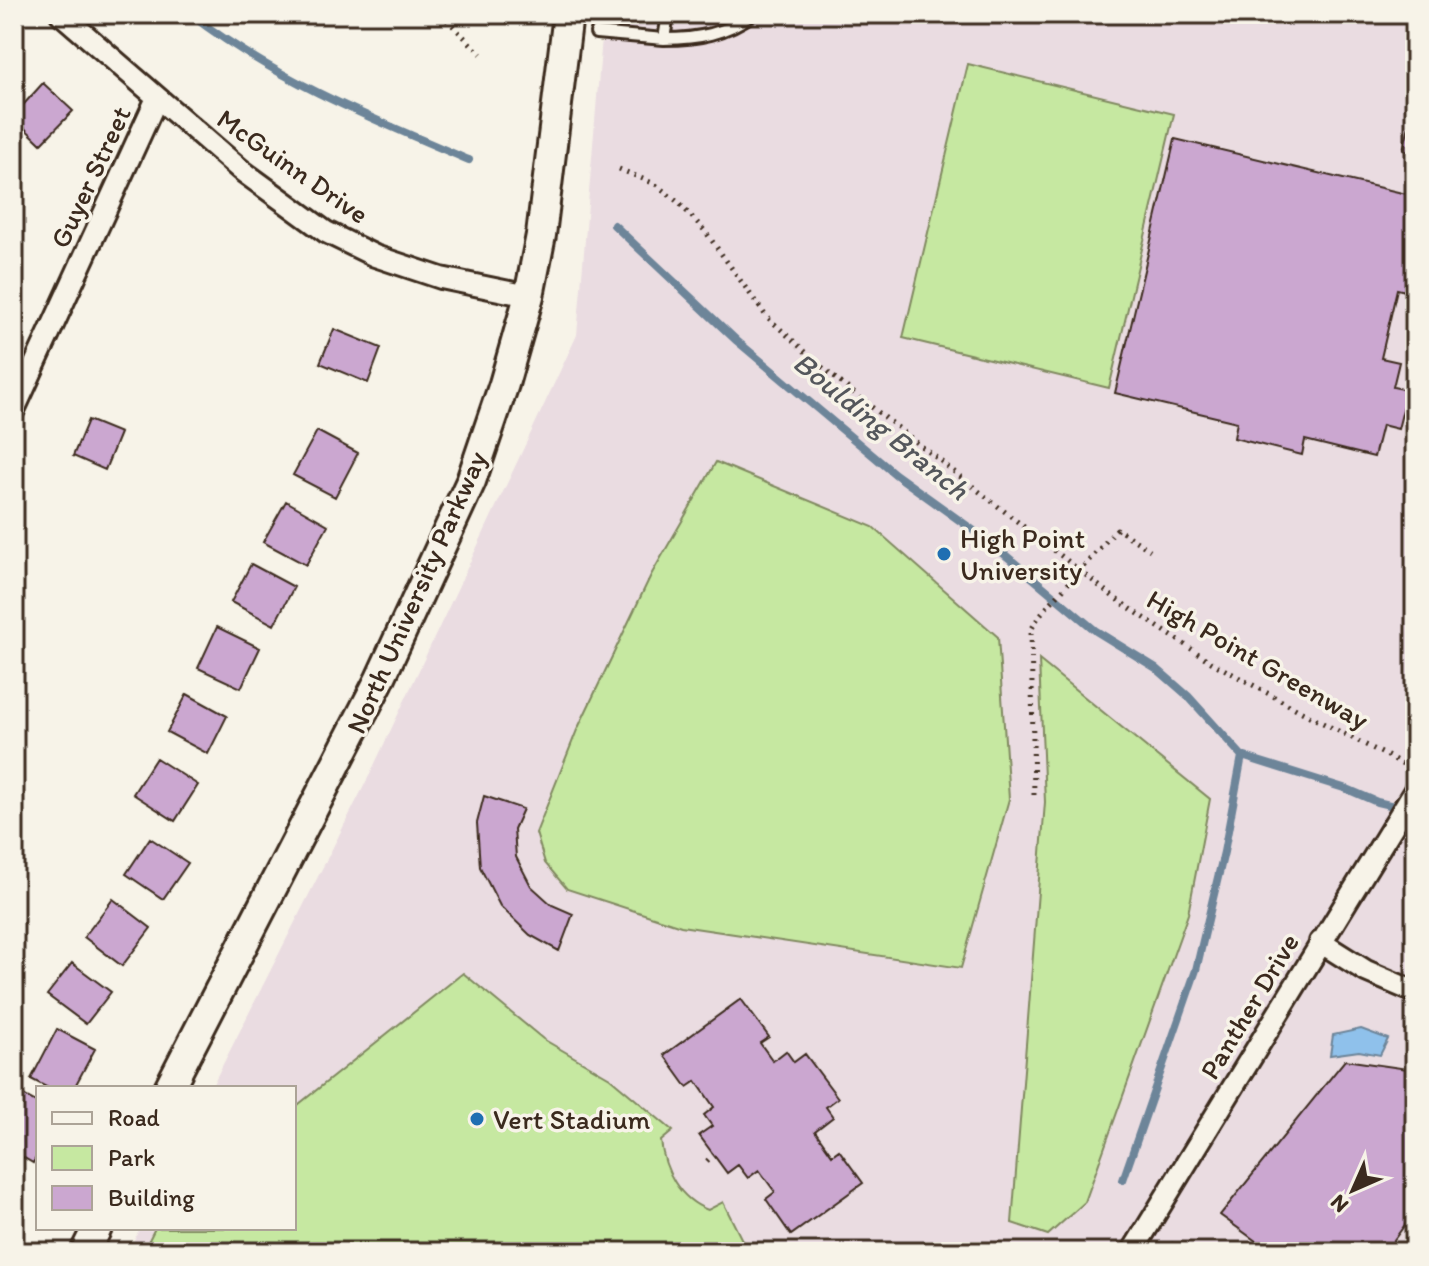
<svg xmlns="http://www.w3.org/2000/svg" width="1429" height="1266" viewBox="0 0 1429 1266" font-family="Itim,sans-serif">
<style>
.built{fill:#eadce1}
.green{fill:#c6e8a1;stroke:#808960;stroke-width:2}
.water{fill:#8fc1eb;stroke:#6d8599;stroke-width:2}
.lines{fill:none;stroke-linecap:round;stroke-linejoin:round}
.stream{stroke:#6d8599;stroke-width:8}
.building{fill:#cba7d0;stroke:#3b2a1e;stroke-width:2}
.service-casing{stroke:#3b2a1e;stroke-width:16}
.minor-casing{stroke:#3b2a1e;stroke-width:26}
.secondary-casing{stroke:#3b2a1e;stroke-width:34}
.path{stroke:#3b2a1e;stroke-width:5;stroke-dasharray:2 6;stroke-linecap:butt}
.service{stroke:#f7f3e8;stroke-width:10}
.minor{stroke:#f7f3e8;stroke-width:20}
.secondary{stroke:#f7f3e8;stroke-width:28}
.poi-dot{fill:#1f6fb2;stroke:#f7f3e8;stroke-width:3}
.labels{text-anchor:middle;stroke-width:7;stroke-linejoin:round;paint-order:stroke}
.street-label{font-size:28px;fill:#3b2a1e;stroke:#f7f3e8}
.poi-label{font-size:28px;fill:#3b2a1e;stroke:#f7f3e8;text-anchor:start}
.water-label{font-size:30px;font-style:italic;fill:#54575c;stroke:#f7f3e8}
</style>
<rect width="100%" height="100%" fill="#f7f3e8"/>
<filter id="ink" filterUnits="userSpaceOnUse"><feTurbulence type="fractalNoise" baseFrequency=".0125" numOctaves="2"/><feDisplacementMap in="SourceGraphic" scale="16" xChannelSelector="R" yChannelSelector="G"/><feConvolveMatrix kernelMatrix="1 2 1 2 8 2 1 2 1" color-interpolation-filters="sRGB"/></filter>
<g filter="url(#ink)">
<path class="built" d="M604 14H1415V1252H128L140 1228H294V1088H211L370 774 577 335Z"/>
<path class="green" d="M968 64 1174 114 1109 388 903 338Z
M716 462 873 527 998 637 1009 799 961 968 681 926 567 889 545 863 536 833 577 730 651 575Z
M1039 660 1210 799 1188 914 1085 1202 1048 1235 1012 1223 1045 802Z
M463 973 543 1039 610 1078 673 1131 661 1141C664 1170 679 1199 708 1210L723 1202 748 1252H143L155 1228H294V1108Z"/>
<path class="water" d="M1361 1029 1388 1039 1380 1055 1359 1051 1330 1055 1333 1035Z"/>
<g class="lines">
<path class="stream" d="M190 14C274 79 372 119 469 160
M614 225 737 341 895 474 991 543 1096 631 1156 668 1188 696 1242 756 1347 789 1377 802 1415 811
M1123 1180 1196 970 1224 852 1242 756
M1172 1246 1175 1252"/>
</g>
<path class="building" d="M43 83 73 111 41 144 14 118V115Z
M1415 102V155L1403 150Z
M1175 139 1415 196 1412 226 1415 227V288L1414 293 1397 289 1381 358 1399 362 1393 387 1408 390 1398 429 1382 425 1374 457 1305 440 1302 455 1234 438 1237 422 1115 393Z
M334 329 381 348 368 383 320 363Z
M88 420 120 433 105 470 73 456Z
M317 431 358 453 335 497 293 475Z
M286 501 328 525 306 565 263 542Z
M251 564 294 587 274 625 231 602Z
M217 627 260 648 241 688 198 668Z
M187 694 227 716 208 754 167 732Z
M156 758 198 785 175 821 133 794Z
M484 796 523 809 514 829 516 857 531 886 552 905 573 914 559 951 530 935 500 906 480 867 477 823Z
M150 838 188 863 163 899 126 874Z
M113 899 151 928 122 966 84 937Z
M72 963 111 992 86 1024 47 995Z
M741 999 769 1037 760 1043 773 1061 786 1051 794 1062 805 1054 838 1098 826 1107 833 1117 815 1131 832 1155 839 1150 863 1183 791 1235 766 1199 775 1192 759 1170 748 1178 738 1165 727 1173 699 1135 712 1126 704 1115 714 1107 696 1081 687 1087 664 1055Z
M57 1029 95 1049 74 1088H48L31 1079Z
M1345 1060 1415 1070V1211L1385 1252H1271L1220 1215Z
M16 1091 38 1103V1154L33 1163 14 1152V1096Z"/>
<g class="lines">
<defs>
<path id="service" d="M596 33 664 39 668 14
M664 39C698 39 725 34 753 14"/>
<path id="minor" d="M61 14 241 170 326 232 375 256 441 278 529 296
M14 410 157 98
M1320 942 1366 971 1415 992
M1132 1252 1415 790"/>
<path id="secondary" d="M169 1088 379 681 471 481 504 384 529 296 541 235 568 14
M85 1252 97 1228"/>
</defs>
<use href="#service" class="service-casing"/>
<use href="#minor" class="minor-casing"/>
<use href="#secondary" class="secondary-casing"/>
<path class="path" d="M441 14 481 54
M619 169 655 184 678 202 705 231 766 316 831 375 1116 599 1211 662 1311 717 1411 768
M1034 795 1031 630 1039 616 1117 529 1150 550
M707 1161 713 1155"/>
<use href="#service" class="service"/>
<use href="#minor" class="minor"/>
<use href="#secondary" class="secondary"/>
</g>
</g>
<g class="poi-dot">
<circle cx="944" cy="554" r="8"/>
<circle cx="477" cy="1119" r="8"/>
</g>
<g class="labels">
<g class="street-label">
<text transform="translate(293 166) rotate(35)" y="10">McGuinn Drive</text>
<text transform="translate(90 177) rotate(-65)" y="10">Guyer Street</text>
<text transform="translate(416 592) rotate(-66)" y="10">North University Parkway</text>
<text transform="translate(1258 659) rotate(30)" y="10">High Point Greenway</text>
<text transform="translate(1249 1006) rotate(-59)" y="10">Panther Drive</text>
</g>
<g class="poi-label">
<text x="960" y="548">High Point<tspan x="960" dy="32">University</tspan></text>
<text x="493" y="1129">Vert Stadium</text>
</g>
<g class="water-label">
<text transform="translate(881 426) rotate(39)" y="10">Boulding Branch</text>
</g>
</g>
<rect width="1429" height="1266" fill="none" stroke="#f7f3e8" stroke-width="48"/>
<rect x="24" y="24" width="1381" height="1218" fill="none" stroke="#3b2a1e" stroke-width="3" filter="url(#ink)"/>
<rect x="36" y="1086" width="260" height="144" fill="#f7f3e8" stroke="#aca397" stroke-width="2"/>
<rect x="52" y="1112" width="40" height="12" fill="#f7f3e8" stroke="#aca397" stroke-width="2"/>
<text x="108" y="1126" font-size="24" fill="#3b2a1e">Road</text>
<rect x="52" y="1146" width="40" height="24" fill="#c6e8a1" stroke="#aca397" stroke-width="2"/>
<text x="108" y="1166" font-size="24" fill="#3b2a1e">Park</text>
<rect x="52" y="1186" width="40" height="24" fill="#cba7d0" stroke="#aca397" stroke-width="2"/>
<text x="108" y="1206" font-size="24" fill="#3b2a1e">Building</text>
<g transform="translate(1353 1190) rotate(225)" stroke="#f7f3e8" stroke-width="6" paint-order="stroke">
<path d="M0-6L14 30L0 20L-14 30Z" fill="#3b2a1e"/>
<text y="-12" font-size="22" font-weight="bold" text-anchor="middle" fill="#3b2a1e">N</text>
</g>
</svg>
